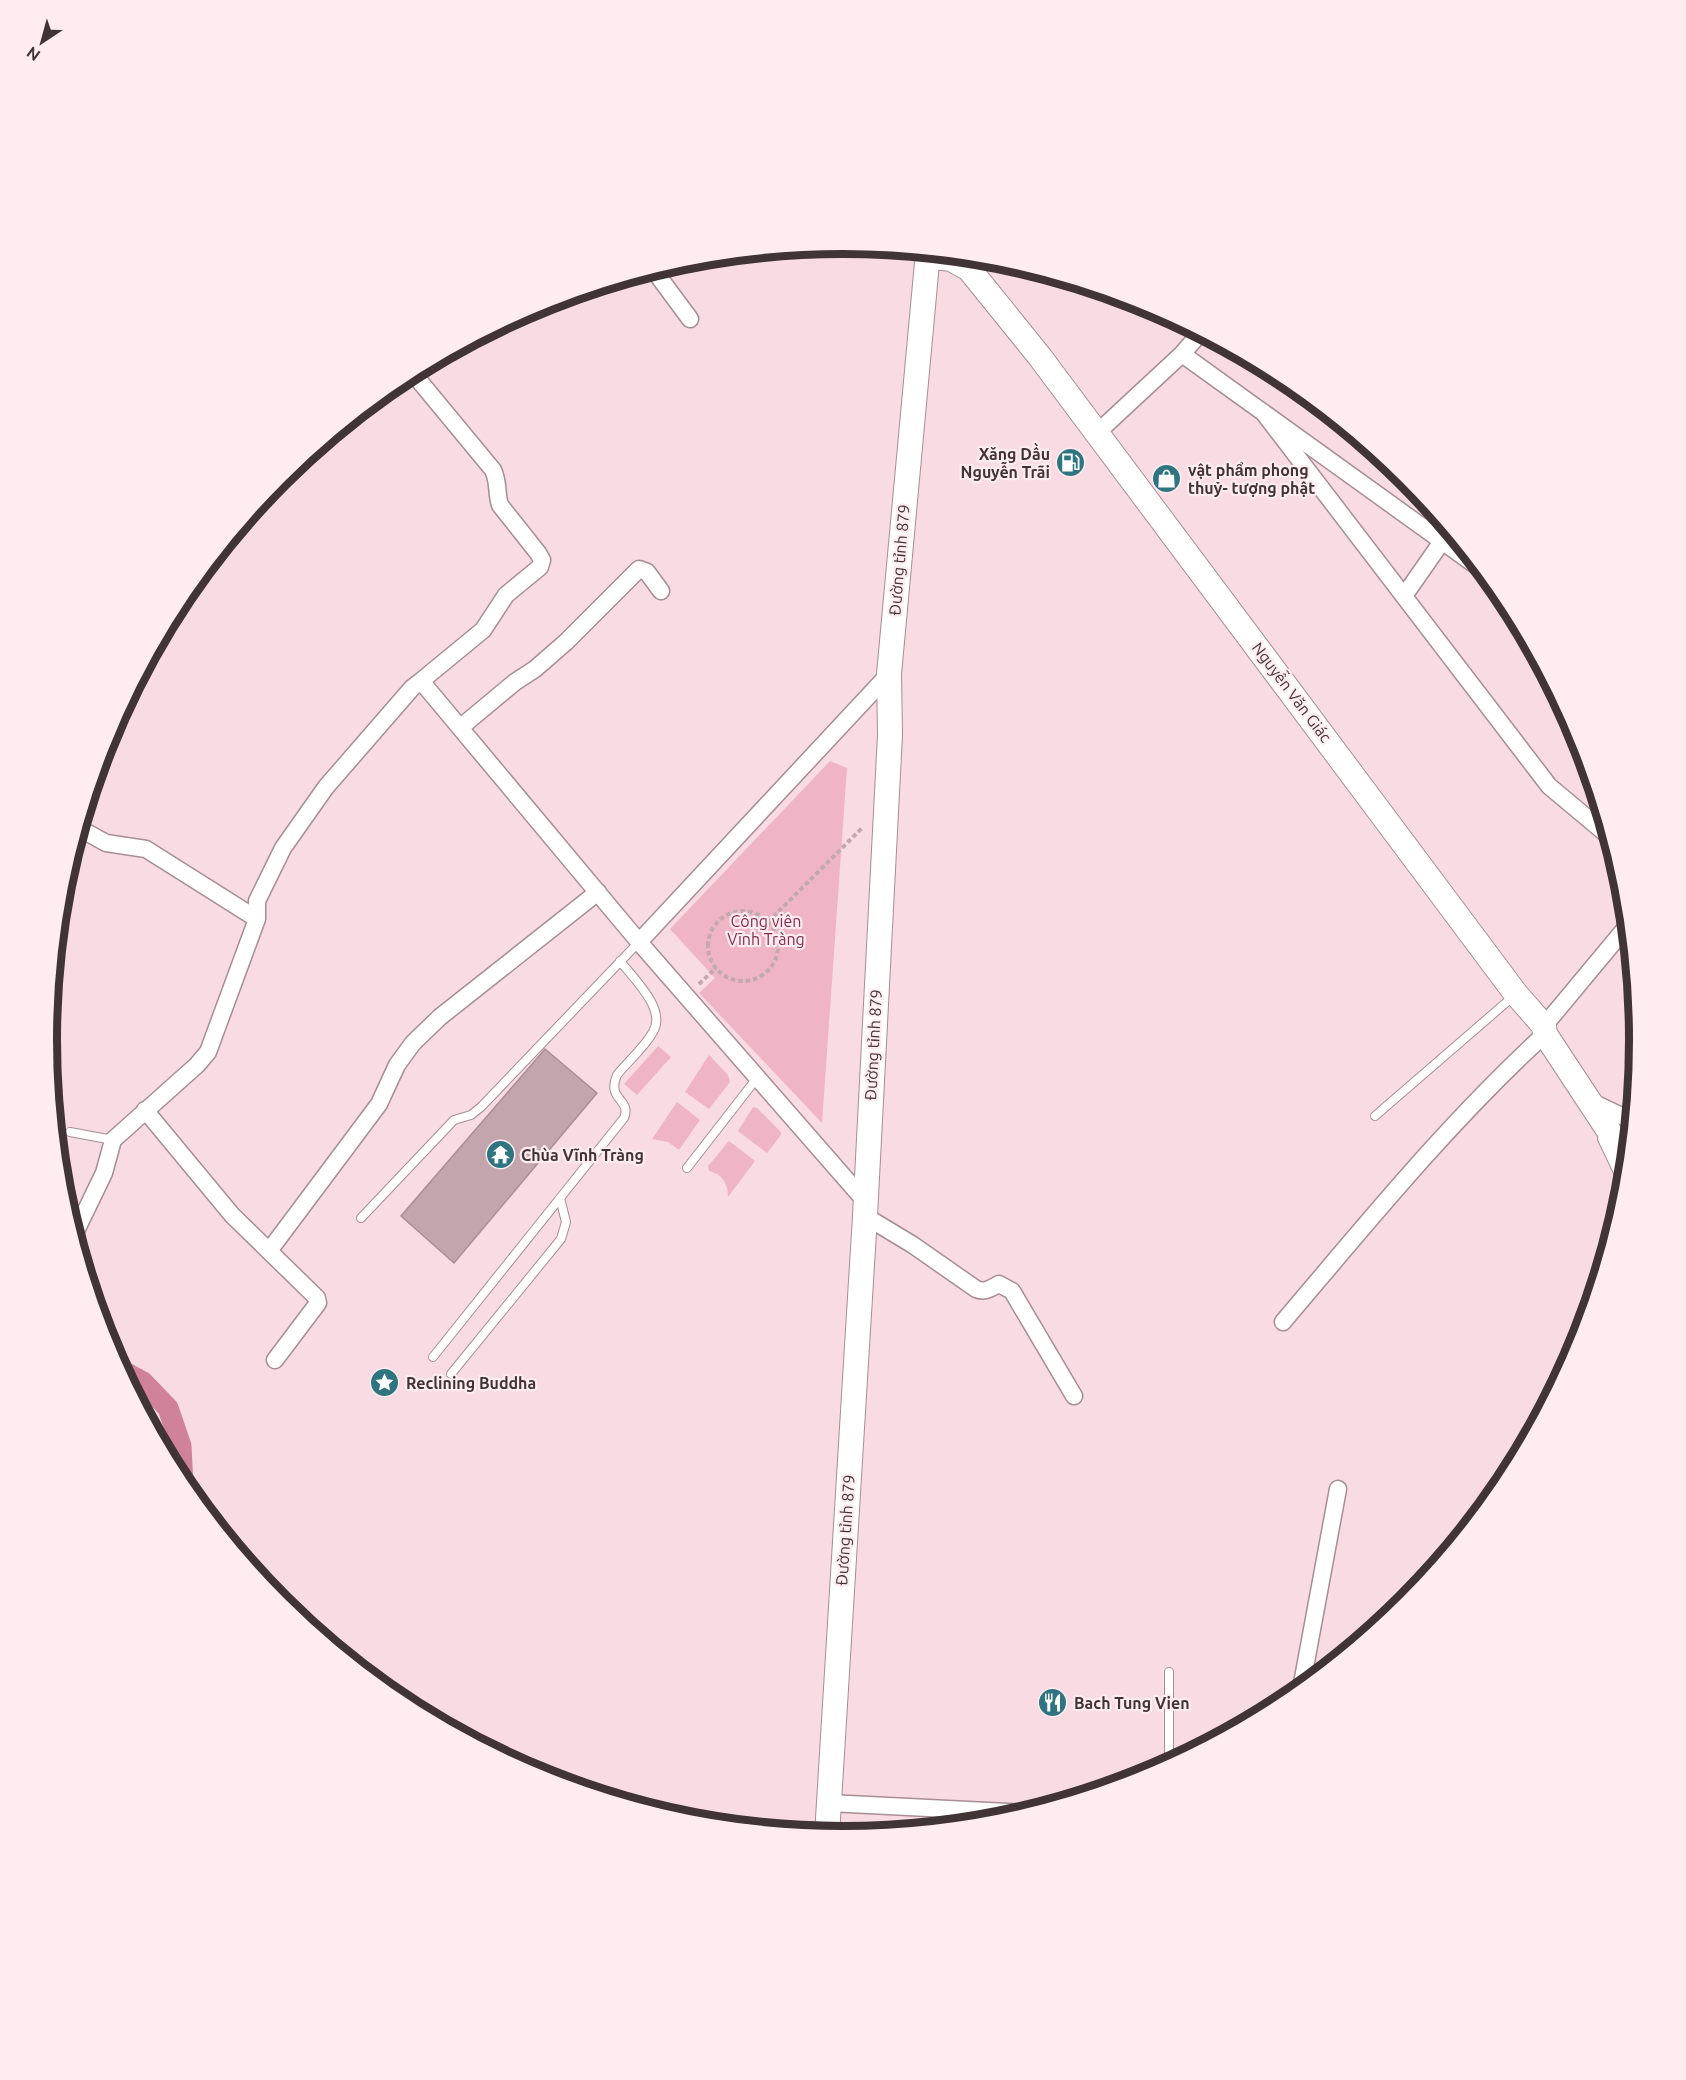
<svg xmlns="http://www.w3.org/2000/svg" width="1686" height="2080" viewBox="0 0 1686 2080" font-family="Ubuntu,sans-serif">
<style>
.green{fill:#f0b5c5}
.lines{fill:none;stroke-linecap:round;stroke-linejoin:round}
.canal{stroke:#cf8299;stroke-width:21}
.building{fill:#c2a5ad;stroke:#aa8e95;stroke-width:1.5}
.service-casing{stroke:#a88d94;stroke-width:10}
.minor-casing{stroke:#a88d94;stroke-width:19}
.secondary-casing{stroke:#a88d94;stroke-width:26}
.path{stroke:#c1a9af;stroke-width:4;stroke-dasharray:4.5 3;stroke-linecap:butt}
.service{stroke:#fff;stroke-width:8}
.minor{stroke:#fff;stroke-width:16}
.secondary{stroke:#fff;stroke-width:24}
.labels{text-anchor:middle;stroke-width:4.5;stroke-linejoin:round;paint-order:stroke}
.poi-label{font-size:16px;font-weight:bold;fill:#403437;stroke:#feecf1;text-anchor:start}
.street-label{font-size:16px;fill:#403437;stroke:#feecf1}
.park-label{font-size:16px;fill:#862b4d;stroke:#feecf1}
.rim{fill:none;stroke:#403437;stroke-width:8}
</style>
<rect width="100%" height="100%" fill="#f9dbe3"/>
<path class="green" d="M830 761 847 768 822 1123 699 993 715 978 670 929Z
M658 1046 671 1057 637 1095 624 1084Z
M709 1055 728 1075 730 1082 709 1109 685 1092Z
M677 1102 700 1120 679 1150 668 1142 652 1139Z
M753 1107 757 1108 781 1132V1135L767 1153 738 1131Z
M729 1141 755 1161 728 1197C728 1183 722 1174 709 1171L708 1166Z"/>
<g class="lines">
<path class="canal" d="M121 1370 143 1382 168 1408 181 1446 183 1485"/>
</g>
<path class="building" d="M545 1049 597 1093 454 1263 401 1216Z"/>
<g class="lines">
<defs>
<path id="service" d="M1375 1116 1516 994
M70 1132 113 1140
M1602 1139 1625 1187
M687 1168 757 1078
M361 1218 454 1120 471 1115 481 1107 639 942
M433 1357 624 1118C632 1099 606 1100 617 1075 628 1061 644 1048 653 1032 667 1009 633 978 620 961
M451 1374 561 1239 566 1222 560 1198
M1169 1765V1672"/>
<path id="minor" d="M653 269 690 319
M1182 354 1485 572
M412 372 493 470C499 482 496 493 500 505L538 553 542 560 540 567 506 595 483 630 421 681
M1263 412 1549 786 1610 837
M1098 432 1182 354 1201 332
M1404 596 1450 530
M461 727 515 682 535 669 566 642 639 569 647 572 661 591
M79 828 106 843 146 849 257 919
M1544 1026 1628 925
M1590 1101 1632 1121
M145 1110 232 1215 317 1298 318 1303 275 1360
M865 1201 639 942 889 674
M865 1216 913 1245 976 1289C985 1293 991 1288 999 1284L1012 1291 1074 1396
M74 1235 104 1173 113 1140 197 1065 208 1052 257 919V901L283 848 326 787 412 688 421 681 639 942
M269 1251 379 1104 397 1065 413 1043 440 1017 598 892
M1283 1322C1367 1223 1449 1122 1545 1034
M1301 1689 1338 1489
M829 1803 1026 1813"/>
<path id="secondary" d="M928 256 951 259 969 269 1040 357 1516 994 1544 1026 1545 1034 1628 1160
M827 1835 865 1216 890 735 889 674 928 252"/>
</defs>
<use href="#service" class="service-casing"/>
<use href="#minor" class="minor-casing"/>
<use href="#secondary" class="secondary-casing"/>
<path class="path" d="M708 946a35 35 0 1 1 70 0a35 35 0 1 1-70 0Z
M768 922 863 827
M699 984 716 968"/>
<use href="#service" class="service"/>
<use href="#minor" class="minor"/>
<use href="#secondary" class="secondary"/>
</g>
<defs>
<symbol id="fuel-disc" viewBox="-11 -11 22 22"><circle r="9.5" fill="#2e7581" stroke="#feecf1"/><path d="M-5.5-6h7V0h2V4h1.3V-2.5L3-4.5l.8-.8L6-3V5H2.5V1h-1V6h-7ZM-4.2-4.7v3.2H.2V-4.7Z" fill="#fff"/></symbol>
<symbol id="shop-disc" viewBox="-11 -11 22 22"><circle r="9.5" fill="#2e7581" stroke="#feecf1"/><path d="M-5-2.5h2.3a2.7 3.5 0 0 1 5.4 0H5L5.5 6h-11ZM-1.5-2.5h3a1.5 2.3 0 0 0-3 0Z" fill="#fff"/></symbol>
<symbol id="temple-disc" viewBox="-11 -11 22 22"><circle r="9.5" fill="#2e7581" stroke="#feecf1"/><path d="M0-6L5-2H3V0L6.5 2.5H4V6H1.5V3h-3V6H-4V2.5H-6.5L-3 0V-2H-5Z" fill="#fff"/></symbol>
<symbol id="sight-disc" viewBox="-11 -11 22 22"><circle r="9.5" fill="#2e7581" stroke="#feecf1"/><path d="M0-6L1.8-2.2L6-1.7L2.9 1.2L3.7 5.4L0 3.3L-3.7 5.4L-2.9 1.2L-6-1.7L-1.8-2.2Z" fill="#fff"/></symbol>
<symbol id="restaurant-disc" viewBox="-11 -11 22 22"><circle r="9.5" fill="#2e7581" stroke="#feecf1"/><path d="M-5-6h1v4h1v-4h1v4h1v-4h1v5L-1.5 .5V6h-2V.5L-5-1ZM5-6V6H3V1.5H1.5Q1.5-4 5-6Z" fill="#fff"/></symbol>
</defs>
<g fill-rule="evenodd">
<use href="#fuel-disc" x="1054" y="446" width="33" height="33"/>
<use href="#shop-disc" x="1150" y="462" width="33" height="33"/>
<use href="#temple-disc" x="484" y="1138" width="33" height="33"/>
<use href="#sight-disc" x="368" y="1366" width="33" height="33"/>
<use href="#restaurant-disc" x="1036" y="1686" width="33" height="33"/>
</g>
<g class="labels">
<g class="poi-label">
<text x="1050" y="460" text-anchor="end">Xăng Dầu<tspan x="1050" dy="18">Nguyễn Trãi</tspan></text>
<text x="1188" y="476">vật phẩm phong<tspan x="1188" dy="18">thuỷ- tượng phật</tspan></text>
<text x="521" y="1161">Chùa Vĩnh Tràng</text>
<text x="406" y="1389">Reclining Buddha</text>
<text x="1074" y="1709">Bach Tung Vien</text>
</g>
<g class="street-label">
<text transform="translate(899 560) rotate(-85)" y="6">Đường tỉnh 879</text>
<text transform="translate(1292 692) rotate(53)" y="6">Nguyễn Văn Giác</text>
<text transform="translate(873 1045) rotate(-87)" y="6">Đường tỉnh 879</text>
<text transform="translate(845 1530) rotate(-86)" y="6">Đường tỉnh 879</text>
</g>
<g class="park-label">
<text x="766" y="927">Công viên<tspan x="766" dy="18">Vĩnh Tràng</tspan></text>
</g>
</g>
<path d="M0 0H1686V2080H0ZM57 1040a786 786 0 1 1 1572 0a786 786 0 1 1-1572 0Z" fill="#feecf1" fill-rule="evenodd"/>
<path class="rim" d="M57 1040a786 786 0 1 1 1572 0a786 786 0 1 1-1572 0Z"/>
<g transform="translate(42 42) rotate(216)" stroke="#feecf1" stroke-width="4.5" paint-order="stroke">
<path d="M0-4.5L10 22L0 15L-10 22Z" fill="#403437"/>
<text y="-9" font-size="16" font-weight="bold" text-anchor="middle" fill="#403437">N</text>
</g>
</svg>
